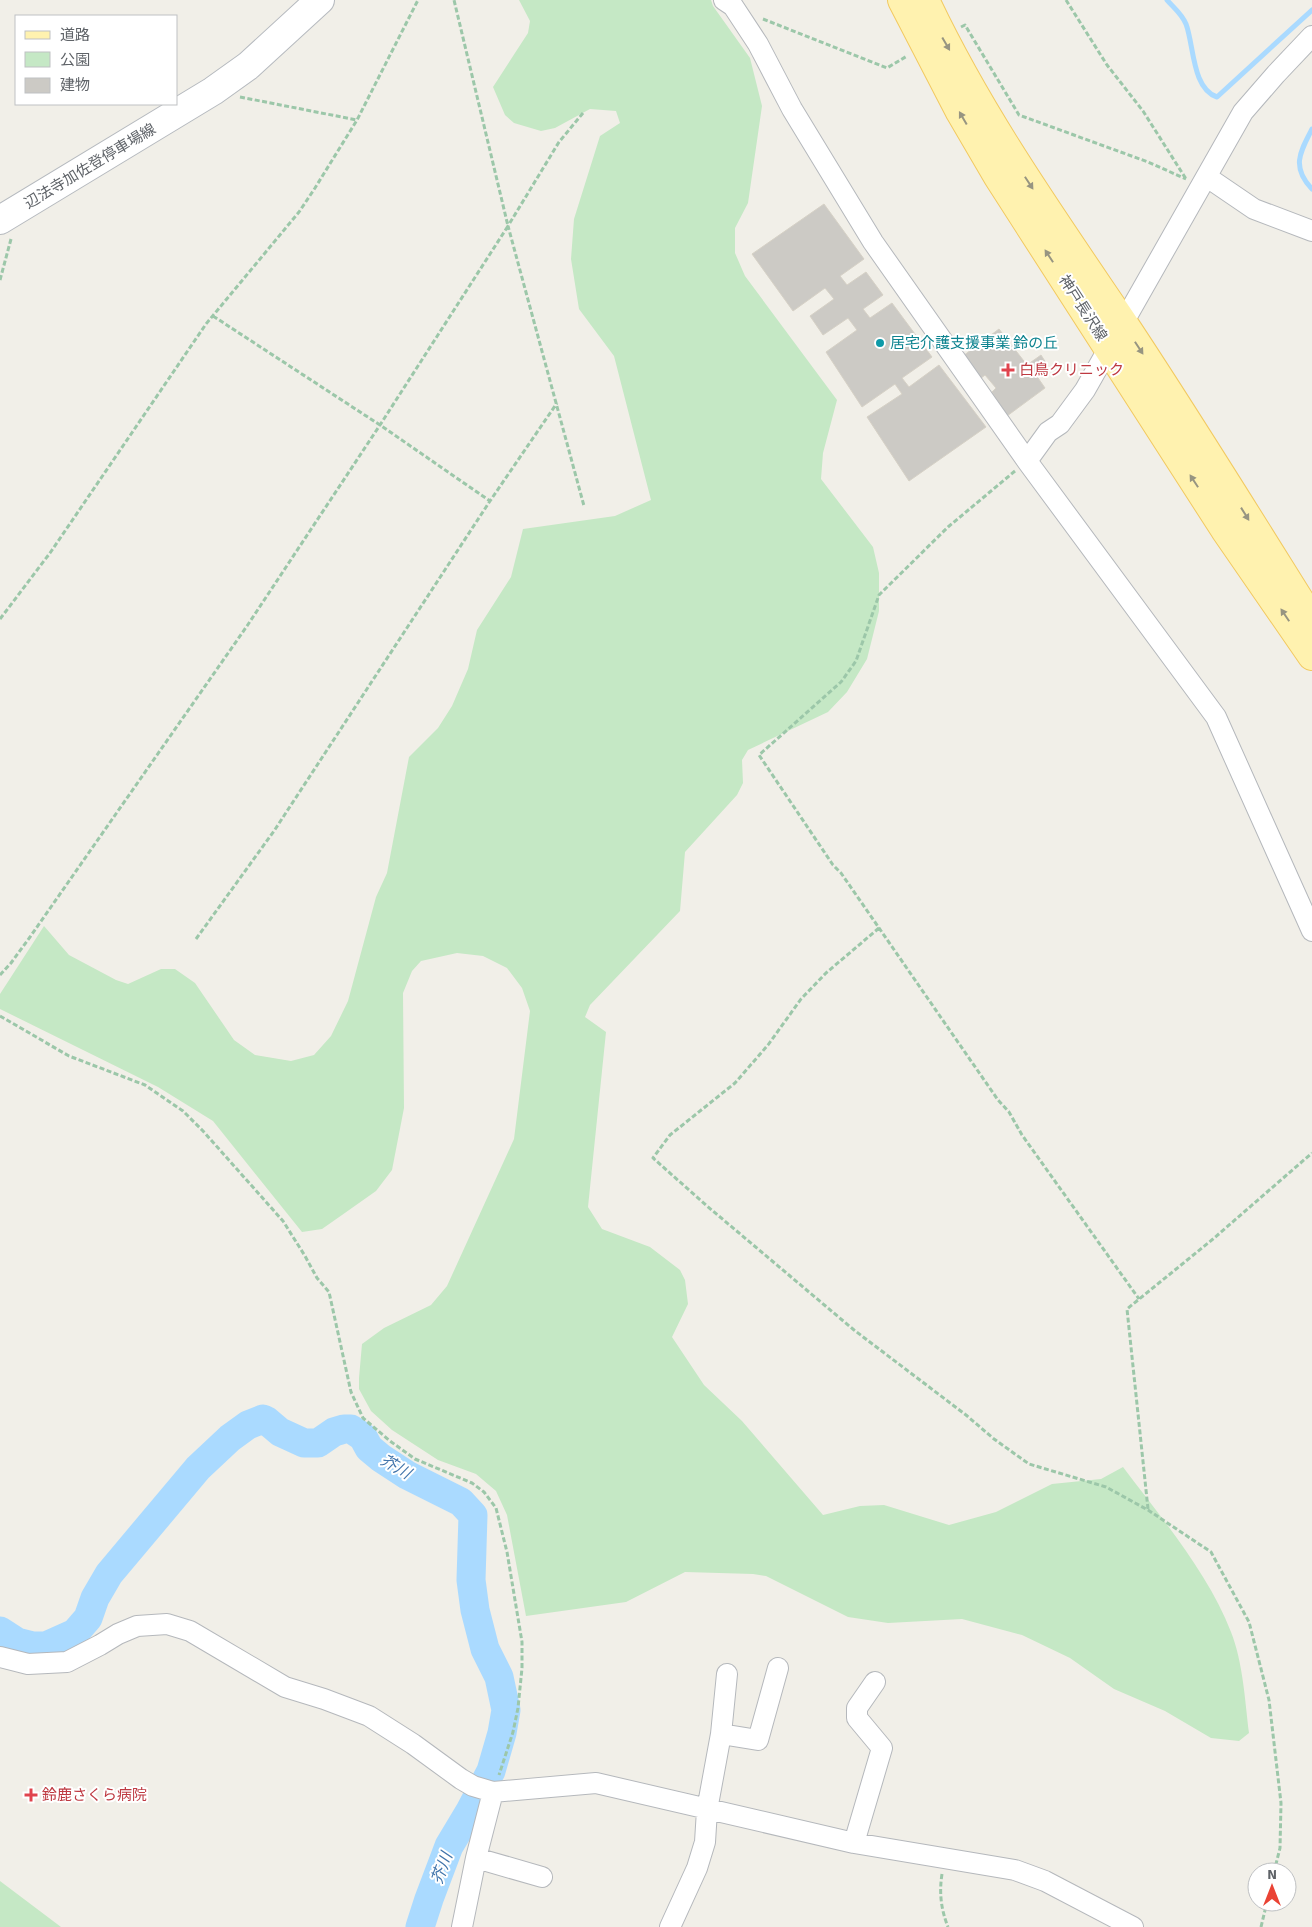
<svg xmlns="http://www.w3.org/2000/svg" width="1312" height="1927" viewBox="0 0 1312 1927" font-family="Signika,'Noto Sans JP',sans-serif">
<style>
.green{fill:#c5e8c5}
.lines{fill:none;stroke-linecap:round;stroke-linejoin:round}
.stream{stroke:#aadaff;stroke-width:5}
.river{stroke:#aadaff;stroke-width:29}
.building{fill:#cccac5;stroke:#d6d1c6}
.street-casing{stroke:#b5b8bc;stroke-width:22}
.secondary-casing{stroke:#b6babf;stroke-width:30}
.primary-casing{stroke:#f2c960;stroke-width:30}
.path{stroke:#9cc7a9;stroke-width:3;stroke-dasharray:5 2.5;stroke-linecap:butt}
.street{stroke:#fff;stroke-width:20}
.secondary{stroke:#fff;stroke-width:28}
.primary{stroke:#fff2af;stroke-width:28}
.oneway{fill:#979581}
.culture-dot{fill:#0f9aa8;stroke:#fff;stroke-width:2}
.health-dot{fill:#e0444e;stroke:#fff;stroke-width:2}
.labels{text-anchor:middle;stroke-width:4;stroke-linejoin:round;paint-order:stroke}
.street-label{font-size:15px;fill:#5f6368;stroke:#fff}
.culture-label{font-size:15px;fill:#0d838f;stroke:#fff;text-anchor:start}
.health-label{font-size:15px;fill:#be3a42;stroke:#fff;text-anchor:start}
.water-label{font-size:16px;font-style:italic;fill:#4174aa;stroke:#fff}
</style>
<rect width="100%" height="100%" fill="#f1efe8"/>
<path class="green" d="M519 0H711L713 6 750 58 762 106 748 203 735 228V253L745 276 837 400 823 453 821 479 873 547 879 573V611L867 659 847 692 828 712 748 750 742 760 743 783 737 795 685 852 680 911 590 1005 585 1017 606 1032 588 1207 602 1229 650 1247 680 1270 685 1280 688 1304 672 1337 704 1385 742 1421 823 1515 860 1506 884 1505 949 1525 996 1512 1052 1484 1101 1479 1123 1467C1160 1516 1209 1574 1231 1632 1243 1662 1245 1701 1249 1733L1239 1741 1211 1738 1165 1711 1114 1689 1070 1658 1022 1635 962 1619 888 1623 848 1617 766 1576 753 1574 685 1572 626 1602 526 1616 507 1515 496 1491 476 1474 438 1460 392 1430 371 1411 359 1389V1378L362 1344 384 1328 431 1305 447 1286 514 1139 530 1011 522 988 507 968 483 956 457 953 421 961 412 971 403 993 404 1108 392 1170 376 1191 342 1215 322 1229 302 1232 213 1121 158 1087 0 1009V994L44 926 69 955 116 980 128 984 161 969H175L195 983 234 1040 255 1055 291 1061 314 1055 331 1036 348 1001 376 897 387 873 409 757 438 728 452 706 468 669 477 630 511 577 523 529 615 516 651 500 614 356 579 309 571 259 574 219 600 136 620 123 616 111 590 109 555 128 541 131 514 123 505 115 493 87 528 33 530 21Z
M0 1881 61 1927H0Z"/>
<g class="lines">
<path class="stream" d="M1167 0C1174 8 1182 14 1186 24 1194 45 1192 89 1217 97L1312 10
M1312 129C1300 152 1291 167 1312 189"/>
<path class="river" d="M0 1631 17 1642 33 1646H46L75 1633 88 1618 95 1598 109 1574 198 1468 230 1438 248 1425 263 1419 267 1421 280 1432 304 1443H318L334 1432 344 1429H351L363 1437 369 1448 381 1458 407 1475 461 1502 473 1515 471 1580 475 1610 485 1649 499 1677 506 1710 502 1733 491 1771 470 1811 449 1846 429 1899 420 1927"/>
</g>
<path class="building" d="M824 204 864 259 840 276 847 285 866 272 883 295 863 309 870 318 892 303 932 357 902 378 909 387 939 365 986 427 909 481 867 417 902 394 895 384 862 407 826 352 857 330 848 318 823 335 810 316 834 299 825 288 793 311 752 254Z
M999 329 1027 365 1041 355 1048 366 1036 375 1045 388 1007 416 992 392 996 388 985 375 980 379 963 356Z"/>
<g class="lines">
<defs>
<path id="street" d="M724 0 733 6 758 44 792 109 873 242 1027 461 1216 717 1312 931
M1207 177 1254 209 1312 231
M1027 461 1048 432 1060 424 1085 390 1243 112 1276 74 1312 36
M0 1657 28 1664 67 1662 100 1645 118 1634 137 1626 167 1624 190 1631 285 1687 324 1699 369 1716 413 1744 461 1779 473 1786 493 1792 596 1783 854 1843 1015 1870 1045 1881 1133 1927
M721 1734 727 1674
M854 1843 882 1748 857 1718V1708L875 1682
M476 1858 493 1792
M462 1927 476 1858 542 1877
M670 1927 697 1868 705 1842 707 1810 721 1734 758 1740 778 1668"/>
<path id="secondary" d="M0 220 213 91 248 66 320 0"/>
<path id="primary" d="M902 0 960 112 998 177 1225 530 1312 656
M925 0C979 115 1053 219 1124 324 1189 422 1250 521 1312 620"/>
</defs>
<use href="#street" class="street-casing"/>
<use href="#secondary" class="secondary-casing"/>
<use href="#primary" class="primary-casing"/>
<path class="path" d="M1066 0 1107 65 1143 111 1186 179
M763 19 887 68 907 56
M961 27 965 25 1019 115 1148 162 1186 179
M240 97 357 120
M583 113 559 142 508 226 584 506
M0 280 11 239
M213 316 380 425 490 501
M1015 471 948 527 879 595 856 661 841 682 759 755 833 865 841 873 998 1100 1009 1112 1022 1135 1139 1299
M0 619 50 553 206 324 299 212 315 188 357 120 418 0
M879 928 826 973 801 999 768 1045 735 1083 670 1135 653 1158 707 1206 854 1330 966 1415 994 1439 1029 1464 1106 1487 1148 1510 1211 1552 1249 1622 1269 1700 1281 1803 1280 1848 1274 1872
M196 939 274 831 490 501 557 403
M0 975 11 963 30 937 247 626 380 425 508 226 454 0
M0 1016 69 1056 145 1085 183 1111 203 1131 283 1221 305 1256 317 1278 329 1292 351 1392 363 1418 390 1441 415 1459 472 1483 484 1492 496 1508 507 1552 522 1642V1668L518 1708 513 1732 499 1775
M1148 1509 1127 1309 1213 1239 1312 1153
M942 1874C939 1893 941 1909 948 1927
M1261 1927 1267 1902"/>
<use href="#street" class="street"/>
<use href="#secondary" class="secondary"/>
<use href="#primary" class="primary"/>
</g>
<defs><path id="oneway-solid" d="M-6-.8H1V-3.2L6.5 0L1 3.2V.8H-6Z" transform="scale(1.25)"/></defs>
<g class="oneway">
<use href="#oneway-solid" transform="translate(946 44) rotate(60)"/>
<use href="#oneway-solid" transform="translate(963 118) rotate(-120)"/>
<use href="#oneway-solid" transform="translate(1029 183) rotate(57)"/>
<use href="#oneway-solid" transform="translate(1049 256) rotate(-123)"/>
<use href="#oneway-solid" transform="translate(1139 348) rotate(57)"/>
<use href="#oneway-solid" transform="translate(1194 481) rotate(-123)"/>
<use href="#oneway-solid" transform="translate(1245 514) rotate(58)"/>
<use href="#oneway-solid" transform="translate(1285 615) rotate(-124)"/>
</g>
<circle class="culture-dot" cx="880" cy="343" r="5"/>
<g class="health-dot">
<path d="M1005.5 362.5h5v5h5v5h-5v5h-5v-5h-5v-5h5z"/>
<path d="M28.5 1787.5h5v5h5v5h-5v5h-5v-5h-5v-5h5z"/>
</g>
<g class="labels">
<g class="street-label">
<text transform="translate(90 166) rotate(-31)" y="5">辺法寺加佐登停車場線</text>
<text transform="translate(1083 308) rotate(57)" y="5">神戸長沢線</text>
</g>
<g class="culture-label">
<text x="890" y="348">居宅介護支援事業 鈴の丘</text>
</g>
<g class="health-label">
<text x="1019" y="375">白鳥クリニック</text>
<text x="42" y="1800">鈴鹿さくら病院</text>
</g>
<g class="water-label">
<text transform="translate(396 1466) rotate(30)" y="6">芥川</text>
<text transform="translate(441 1868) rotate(-70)" y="6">芥川</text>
</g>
</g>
<rect x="15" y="15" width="162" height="90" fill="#ffffff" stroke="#bfc1c3"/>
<rect x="25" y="31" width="25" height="8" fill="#fff2af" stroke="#bfc1c3"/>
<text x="60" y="40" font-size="15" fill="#5f6368">道路</text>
<rect x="25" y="52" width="25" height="15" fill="#c5e8c5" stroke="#bfc1c3"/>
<text x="60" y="65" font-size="15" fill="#5f6368">公園</text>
<rect x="25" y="78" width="25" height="15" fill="#cccac5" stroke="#bfc1c3"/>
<text x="60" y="90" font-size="15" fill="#5f6368">建物</text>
<g transform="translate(1272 1887)"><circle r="24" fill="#ffffff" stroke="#bfc1c3"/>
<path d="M0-4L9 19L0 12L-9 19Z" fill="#ea4335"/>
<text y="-8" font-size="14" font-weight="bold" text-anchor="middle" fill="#5f6368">N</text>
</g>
</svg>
